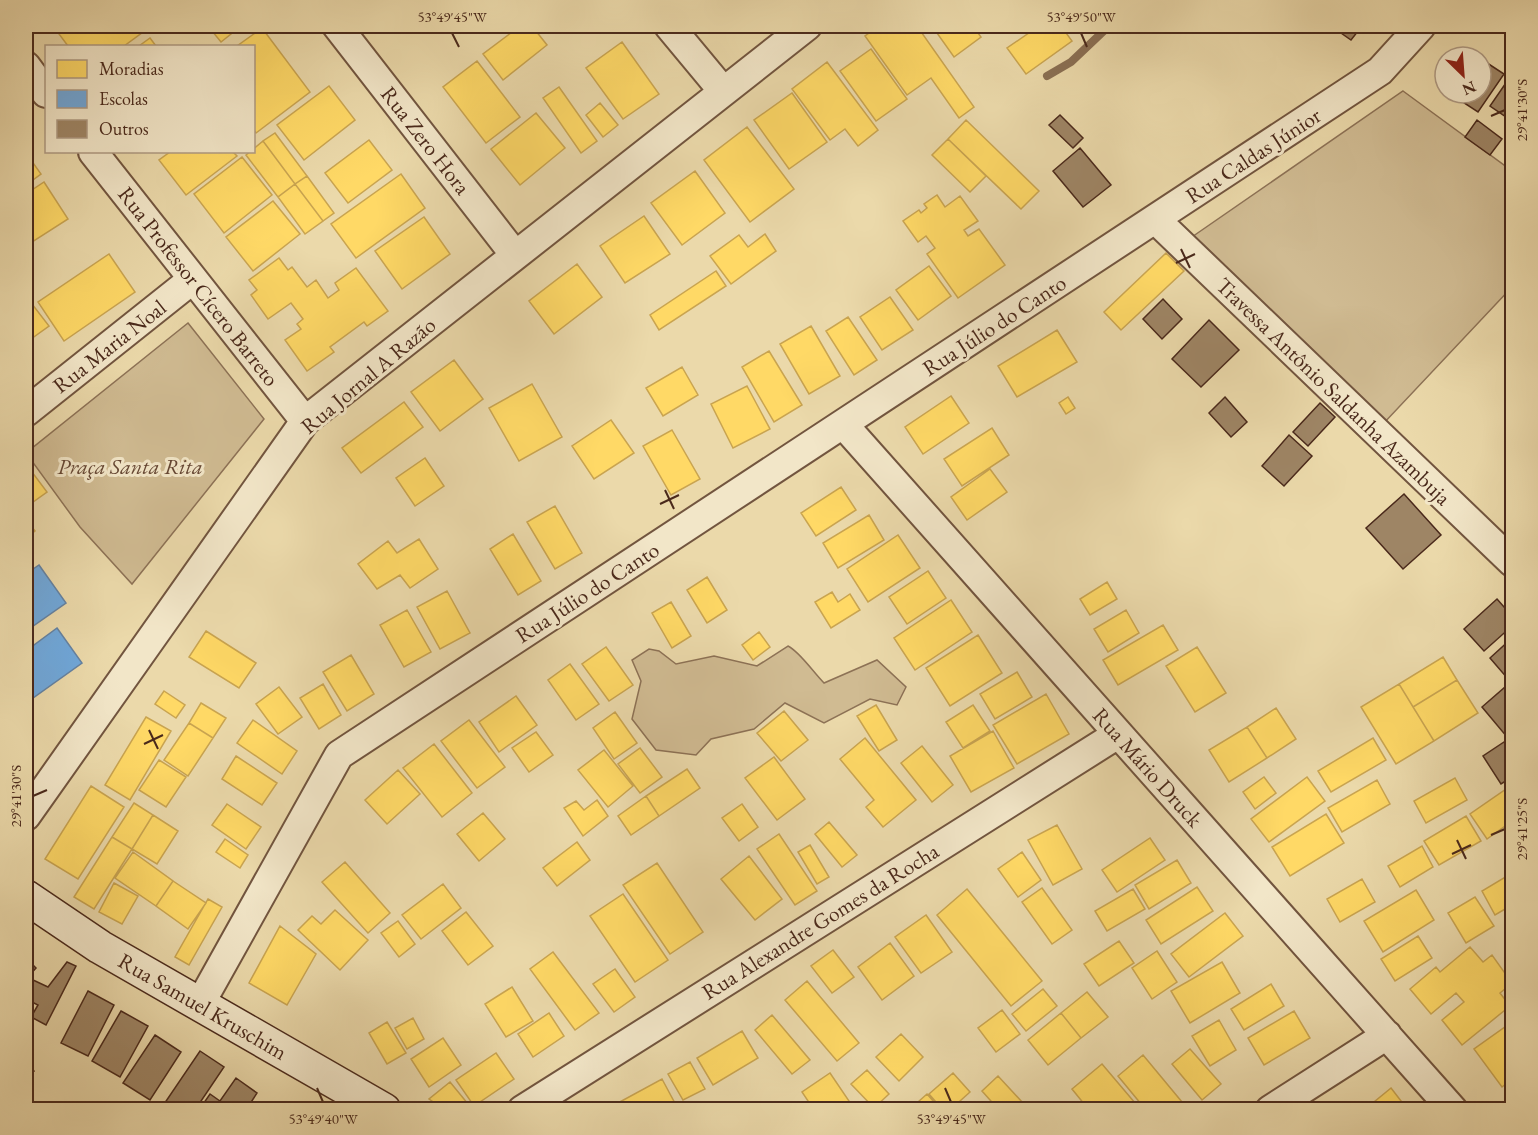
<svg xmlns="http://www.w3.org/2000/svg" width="1538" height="1135" viewBox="0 0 1538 1135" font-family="'EB Garamond',serif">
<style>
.green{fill:#d0bb92;stroke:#8d7256;stroke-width:1.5}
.homes{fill:#ffd966;stroke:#c9a450;stroke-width:1.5}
.schools{fill:#6fa8dc;stroke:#6482a2;stroke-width:1.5}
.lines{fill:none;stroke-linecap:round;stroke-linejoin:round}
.stream{stroke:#8a6f53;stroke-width:8}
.building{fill:#9e8565;stroke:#4a291b;stroke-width:1.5}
.street-casing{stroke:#72553f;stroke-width:32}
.secondary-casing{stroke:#4a291b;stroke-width:36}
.street{stroke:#f2e6c8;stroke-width:28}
.secondary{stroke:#f2e6c8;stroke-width:33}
.ticks{fill:none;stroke:#4a291b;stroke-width:2}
.labels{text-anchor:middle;stroke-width:6;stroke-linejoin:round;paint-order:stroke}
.street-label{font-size:22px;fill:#4a291b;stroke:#f2e6c8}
.park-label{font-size:22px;font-style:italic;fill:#654633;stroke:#f2e6c8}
.neatline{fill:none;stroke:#4a291b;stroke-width:2}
.ticks-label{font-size:15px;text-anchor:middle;fill:#4a291b}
</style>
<rect width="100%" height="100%" fill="#ebd9aa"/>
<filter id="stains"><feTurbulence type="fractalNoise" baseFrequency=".00333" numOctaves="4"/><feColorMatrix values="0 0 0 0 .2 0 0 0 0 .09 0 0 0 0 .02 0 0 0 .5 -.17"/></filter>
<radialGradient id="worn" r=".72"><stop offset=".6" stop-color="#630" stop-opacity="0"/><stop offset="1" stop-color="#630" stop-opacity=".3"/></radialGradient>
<path class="green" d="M1403 91 1512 171V287L1383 424 1189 239Z
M188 323 264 419 132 584 80 527 26 453Z
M788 646C800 652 813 672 824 683L877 660 906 687 897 705 870 699 824 723 785 703 754 729 711 739 696 755 656 750 632 719 641 681 632 660 649 649 659 651 676 664 714 656 757 666Z"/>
<path class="homes" d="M70 26H138L143 32 124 46H68L59 34Z
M208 26H241L221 42Z
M520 26H532L547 45 503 80 483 54Z
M879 26H917L974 107 959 118 931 78 907 95 865 36Z
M932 26H973L981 37 954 57Z
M1039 26H1061L1072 41 1026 74 1007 48Z
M262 28 310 92 256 133 254 130V46H237Z
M150 38 156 46H139Z
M622 42 659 94 623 119 586 68Z
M871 49 907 99 876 121 840 71Z
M477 61 520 117 486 143 443 87Z
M827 62 878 130 858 146 845 129 830 140 792 89Z
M329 86 355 120 304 160 277 125Z
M559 87 597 141 581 153 543 98Z
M792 93 827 142 789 169 754 120Z
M600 103 618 125 603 137 586 115Z
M536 113 565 148 520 185 491 149Z
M966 120 1039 191 1021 209 948 139Z
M747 127 794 189 750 222 704 160Z
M275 133 307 176 295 184 263 141Z
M948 139 986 176 970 192 932 155Z
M369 140 392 170 348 203 325 173Z
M263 141 295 184 278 197 246 155Z
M170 152H233L237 156 186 195 159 160Z
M26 153 41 174 26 185Z
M242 157 272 195 224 233 194 194Z
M695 171 725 213 682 245 651 203Z
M401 174 425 208 356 258 331 224Z
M307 176 334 213 323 221 295 184Z
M44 182 68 219 26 246V194Z
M295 184 323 221 305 234 278 197Z
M937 195 945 207 960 196 978 221 964 230 968 236 979 229 1005 265 958 298 927 254 935 248 926 236 918 242 903 221 919 210 921 213 927 208 924 204Z
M273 201 300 234 253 271 226 237Z
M644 216 670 254 625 283 600 246Z
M424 217 450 254 402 289 375 251Z
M765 234 776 251 731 284 710 256 739 235 748 247Z
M1166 253 1184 271 1121 330 1104 312Z
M109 254 135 292 64 341 38 302Z
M279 258 288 270 292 267 307 287 316 280 328 298 339 290 335 283 356 268 388 311 367 326 364 322 330 347 334 352 307 371 285 340 301 329 297 324 303 319 291 303 268 319 251 295 257 290 249 280Z
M577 264 602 297 554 334 529 301Z
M929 266 951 296 918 320 896 290Z
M716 271 726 286 659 330 650 315Z
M890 297 913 330 882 350 860 317Z
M32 304 49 326 31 339 26 332V309Z
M848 317 877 360 854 375 826 331Z
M811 326 840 376 809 394 780 344Z
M1057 330 1077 362 1017 397 998 366Z
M769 351 802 405 774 422 742 367Z
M454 360 483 399 440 431 411 392Z
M682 367 698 395 663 416 646 388Z
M532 384 562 437 519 461 489 408Z
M747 386 770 429 733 448 711 404Z
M951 396 969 423 923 454 905 427Z
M1068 397 1075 408 1066 414 1059 403Z
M404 402 423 427 361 473 342 448Z
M611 420 634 453 594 479 572 446Z
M992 428 1009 455 962 486 944 459Z
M672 430 700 479 671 495 643 446Z
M425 458 444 486 415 506 396 478Z
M26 464 47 492 29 505 26 500Z
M990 469 1007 492 967 520 951 497Z
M841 487 856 510 816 536 801 513Z
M555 506 582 553 555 569 527 522Z
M869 515 884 540 838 568 823 543Z
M26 520 35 531 26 539Z
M513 534 541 581 518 595 490 549Z
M898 535 920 568 868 602 847 569Z
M419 539 438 569 410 588 400 575 377 589 358 564 388 541 397 553Z
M928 571 946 598 907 624 889 597Z
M707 577 727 610 707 623 687 590Z
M1107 582 1117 599 1090 615 1080 599Z
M447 591 470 633 440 649 417 607Z
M832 592 838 602 850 594 860 610 831 628 815 602Z
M951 600 972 632 915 670 894 638Z
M671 602 691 636 672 648 652 613Z
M407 610 431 652 404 667 380 625Z
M1126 610 1139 633 1108 652 1094 629Z
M1163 625 1178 650 1118 685 1103 660Z
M206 631 256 663 239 688 189 657Z
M759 632 770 647 753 660 742 645Z
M978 635 1002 673 950 706 926 668Z
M606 647 633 685 609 701 582 664Z
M1197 647 1226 693 1195 712 1166 666Z
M351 655 374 694 347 711 323 672Z
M1443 657 1457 680 1413 707 1399 684Z
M570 664 599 704 576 720 548 680Z
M1017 672 1032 697 995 719 980 694Z
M1457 680 1478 713 1434 741 1413 707Z
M323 684 341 715 319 729 300 698Z
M1399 684 1434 741 1396 764 1361 707Z
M279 687 302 717 278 734 256 704Z
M164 691 185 705 176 718 155 704Z
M1046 694 1069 734 1017 764 993 725Z
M516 696 537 725 499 752 479 722Z
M201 703 226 718 213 738 189 723Z
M876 705 897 740 879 751 857 716Z
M973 705 990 731 963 748 946 722Z
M1276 708 1296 739 1267 758 1247 727Z
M784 711 808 740 781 761 757 733Z
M615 712 637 743 614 759 593 728Z
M146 717 171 731 130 800 105 785Z
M253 720 297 751 282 774 237 743Z
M469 720 505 767 477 788 441 741Z
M189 723 213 738 188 776 164 760Z
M1247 727 1267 758 1229 782 1209 750Z
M993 731 1014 768 971 792 950 756Z
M536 732 553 755 529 772 512 748Z
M865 738 916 800 883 827 866 807 874 800 840 759Z
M1373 738 1386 760 1331 792 1318 771Z
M434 744 472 793 442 817 403 768Z
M922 746 953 785 932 802 901 763Z
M640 748 662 777 640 793 618 764Z
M604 750 633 786 608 807 578 770Z
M236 756 277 783 262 805 222 779Z
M774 757 805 799 777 820 745 778Z
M159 760 186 777 166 807 139 790Z
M687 769 700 788 659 816 646 796Z
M398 770 420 794 387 824 365 800Z
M1264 777 1276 793 1255 809 1243 792Z
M1307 777 1325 801 1269 842 1251 819Z
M1455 778 1467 800 1426 823 1414 801Z
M1377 780 1390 804 1342 832 1328 808Z
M1512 785V821L1487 839 1470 814Z
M91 786 124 807 78 879 45 859Z
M646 796 659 816 631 835 618 816Z
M597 800 608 816 583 836 564 808 576 801 584 810Z
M134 803 153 815 132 849 112 837Z
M227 804 261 827 246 849 212 825Z
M742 804 758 827 739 841 722 818Z
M483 813 505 839 479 861 457 834Z
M1326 814 1344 843 1290 876 1272 847Z
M153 815 178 831 157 864 132 849Z
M1466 816 1481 841 1439 865 1424 841Z
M829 822 857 855 842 867 815 834Z
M1057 825 1082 869 1053 885 1028 840Z
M779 834 817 891 795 905 757 849Z
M112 837 132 849 94 909 74 897Z
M1150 838 1165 860 1117 892 1102 870Z
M225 839 248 855 240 868 216 852Z
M577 842 590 860 557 886 543 868Z
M810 845 829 877 817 884 798 852Z
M1422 846 1433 867 1400 887 1388 866Z
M133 852 173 881 156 906 115 878Z
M1022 852 1041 880 1018 897 998 869Z
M749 856 782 899 755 920 721 879Z
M1177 860 1191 883 1149 909 1135 885Z
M345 862 390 913 368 933 322 882Z
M657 863 703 932 670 954 623 885Z
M1512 873V905L1495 915 1482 891Z
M1362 879 1375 902 1340 922 1327 899Z
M173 881 206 903 188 929 156 906Z
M114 883 138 896 122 924 99 912Z
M443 884 461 908 421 939 402 915Z
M1197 887 1213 911 1161 944 1146 920Z
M1042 888 1072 930 1052 944 1022 902Z
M967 889 1042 981 1011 1006 937 915Z
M1133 889 1145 909 1107 931 1095 911Z
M1416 890 1434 920 1383 952 1364 921Z
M623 894 668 960 635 982 590 916Z
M1475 897 1494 926 1466 943 1448 913Z
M208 899 222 907 189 965 175 957Z
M335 910 368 940 340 970 298 930 312 916 321 924Z
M466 912 493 946 468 965 442 931Z
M1225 913 1243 936 1189 977 1171 954Z
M926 915 952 952 921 973 895 937Z
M398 921 415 944 399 957 381 933Z
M280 926 316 954 287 1005 249 983Z
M1418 936 1432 958 1395 981 1381 959Z
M1119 941 1134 963 1099 986 1084 964Z
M890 943 914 976 882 1000 858 967Z
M1470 947 1483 962 1492 955 1512 983 1500 993 1510 1006 1462 1045 1442 1020 1464 1002 1456 993 1431 1014 1410 989 1436 967 1440 972Z
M833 950 854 977 832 993 811 966Z
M1157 951 1177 982 1152 999 1132 968Z
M553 952 599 1013 575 1030 530 969Z
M1222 962 1240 993 1190 1023 1171 991Z
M615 969 635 997 614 1012 593 984Z
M807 981 859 1043 837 1061 785 1000Z
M1271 984 1284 1006 1244 1030 1231 1009Z
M512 987 533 1021 506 1037 485 1004Z
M1043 989 1057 1006 1026 1031 1012 1014Z
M1087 992 1108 1017 1081 1038 1061 1013Z
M1002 1010 1020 1034 996 1052 978 1028Z
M1294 1011 1310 1038 1264 1065 1248 1038Z
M549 1013 564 1036 533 1057 518 1034Z
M1061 1013 1081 1038 1048 1065 1028 1040Z
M772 1015 810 1060 792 1074 755 1030Z
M413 1018 424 1039 407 1049 395 1028Z
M1219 1020 1236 1050 1210 1066 1192 1036Z
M387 1022 406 1053 387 1064 369 1033Z
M1512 1022V1079L1502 1087 1474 1049Z
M742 1031 758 1058 713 1085 697 1058Z
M901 1034 923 1057 899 1081 876 1057Z
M443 1038 461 1065 429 1087 411 1059Z
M1190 1049 1221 1084 1202 1100 1172 1064Z
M496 1053 514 1079 474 1106 456 1080Z
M1143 1055 1182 1102 1173 1110H1146L1118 1076Z
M690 1062 705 1089 683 1100 668 1074Z
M1102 1064 1141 1110H1089L1072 1089Z
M867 1070 889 1094 874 1108 851 1084Z
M830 1073 849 1101 836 1110H814L802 1092Z
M953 1073 970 1092 950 1110H943L929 1094Z
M998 1076 1023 1103 1016 1110H999L982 1091Z
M662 1079 677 1107 672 1110H605Z
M450 1082 473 1110H445L429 1099Z
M1391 1088 1408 1110H1370L1368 1107Z
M1512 1089V1104L1506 1093Z
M927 1094 941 1110H909Z"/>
<path class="schools" d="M39 565 66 603 26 631V574Z
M57 628 82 663 26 703V651Z"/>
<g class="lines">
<path class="stream" d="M1047 76 1071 62 1109 26"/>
</g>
<path class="building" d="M1331 26H1362L1351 40Z
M1481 59 1504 74 1478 112 1455 97 1457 93H1481Z
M1510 77 1512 79V121L1490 106Z
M1060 115 1083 138 1073 148 1049 125Z
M1477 120 1502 139 1490 155 1465 137Z
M1080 148 1111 185 1083 207 1053 171Z
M1163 299 1182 319 1162 339 1143 319Z
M1209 320 1239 350 1201 387 1172 359Z
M1225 397 1247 422 1231 437 1209 413Z
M1320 403 1335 417 1308 446 1293 432Z
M1289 435 1312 456 1284 486 1262 466Z
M1404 494 1441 535 1403 569 1366 528Z
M1497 599 1512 616V626L1484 651 1464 629Z
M1512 638V675L1508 679 1490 658Z
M1512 681V732L1507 737 1482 707Z
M1504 742 1512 755V777L1501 784 1483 756Z
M26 958 36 968 26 979Z
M67 962 76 966 46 1025 31 1017 38 1005 26 999V989L31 979 48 987Z
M88 991 114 1005 88 1056 61 1043Z
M121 1011 148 1026 120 1077 92 1061Z
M155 1035 181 1052 150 1100 123 1083Z
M200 1051 224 1067 195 1110H160Z
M26 1060 34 1071 26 1077Z
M236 1078 257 1093 246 1110H199L210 1094 220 1101Z
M26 1100 44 1110H26Z"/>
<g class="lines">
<defs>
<path id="street" d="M337 26 515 255
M669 26 723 91
M26 66 46 93
M93 152 305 421
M1155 219 1512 562
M26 412 193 279
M843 424 1453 1110
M26 816 305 421 807 26
M200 1004 339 755 1380 71 1421 26
M522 1110 1118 734
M1270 1110 1387 1035"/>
<path id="secondary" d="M26 897 100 947 384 1110"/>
</defs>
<use href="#street" class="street-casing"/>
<use href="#secondary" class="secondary-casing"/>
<use href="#street" class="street"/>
<use href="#secondary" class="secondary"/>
</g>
<path class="ticks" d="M452 33 459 47M1081 33 1087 47M1491 116 1505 110M1181 249 1190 268M1176 263 1195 254M665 490 674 509M660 504 679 495M149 730 158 749M144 744 163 735M33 796 47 790M1491 835 1505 829M1457 840 1466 859M1452 854 1471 845M317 1088 323 1102M945 1088 951 1102"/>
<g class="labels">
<g class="street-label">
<text transform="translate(426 140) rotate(52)" y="8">Rua Zero Hora</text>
<text transform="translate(1253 155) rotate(-33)" y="8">Rua Caldas Júnior</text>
<text transform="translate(199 286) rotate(52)" y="8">Rua Professor Cícero Barreto</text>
<text transform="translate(994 325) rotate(-33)" y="8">Rua Júlio do Canto</text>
<text transform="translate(109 346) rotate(-38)" y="8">Rua Maria Noal</text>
<text transform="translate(368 375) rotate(-40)" y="8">Rua Jornal A Razão</text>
<text transform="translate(1334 391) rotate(44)" y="8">Travessa Antônio Saldanha Azambuja</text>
<text transform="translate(587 592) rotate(-33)" y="8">Rua Júlio do Canto</text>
<text transform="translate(1148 767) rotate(48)" y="8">Rua Mário Druck</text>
<text transform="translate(820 921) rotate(-32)" y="8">Rua Alexandre Gomes da Rocha</text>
<text transform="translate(203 1006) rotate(30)" y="8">Rua Samuel Kruschim</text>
</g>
<g class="park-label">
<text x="130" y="474">Praça Santa Rita</text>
</g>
</g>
<rect width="1538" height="1135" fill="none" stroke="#ebd9aa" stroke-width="66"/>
<rect x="45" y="45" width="210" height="108" fill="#f2e6c8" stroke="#af9a83" stroke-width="1.5"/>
<rect x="57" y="60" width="30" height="18" fill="#ffd966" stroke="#af9a83" stroke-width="1.5"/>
<text x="99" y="75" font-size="18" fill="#4a291b">Moradias</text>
<rect x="57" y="90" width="30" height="18" fill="#6fa8dc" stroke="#af9a83" stroke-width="1.5"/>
<text x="99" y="105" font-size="18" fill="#4a291b">Escolas</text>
<rect x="57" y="120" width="30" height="18" fill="#9e8565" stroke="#af9a83" stroke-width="1.5"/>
<text x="99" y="135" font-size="18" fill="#4a291b">Outros</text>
<g transform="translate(1463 75) rotate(155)"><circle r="28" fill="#f2e6c8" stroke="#af9a83" stroke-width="1.5"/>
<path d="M0-4.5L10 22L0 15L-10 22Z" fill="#8f2418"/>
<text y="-9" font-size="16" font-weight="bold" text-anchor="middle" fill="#4a291b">N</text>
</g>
<rect x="33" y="33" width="1472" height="1069" class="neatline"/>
<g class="ticks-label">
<text x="452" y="22">53°49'45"W</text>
<text x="1081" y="22">53°49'50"W</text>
<text transform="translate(1522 110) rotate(-90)" y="5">29°41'30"S</text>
<text transform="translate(16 796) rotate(-90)" y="5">29°41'30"S</text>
<text transform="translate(1522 829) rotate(-90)" y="5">29°41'25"S</text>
<text x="323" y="1124">53°49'40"W</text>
<text x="951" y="1124">53°49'45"W</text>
</g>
<rect width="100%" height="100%" filter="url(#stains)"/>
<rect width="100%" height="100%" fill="url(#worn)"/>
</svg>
